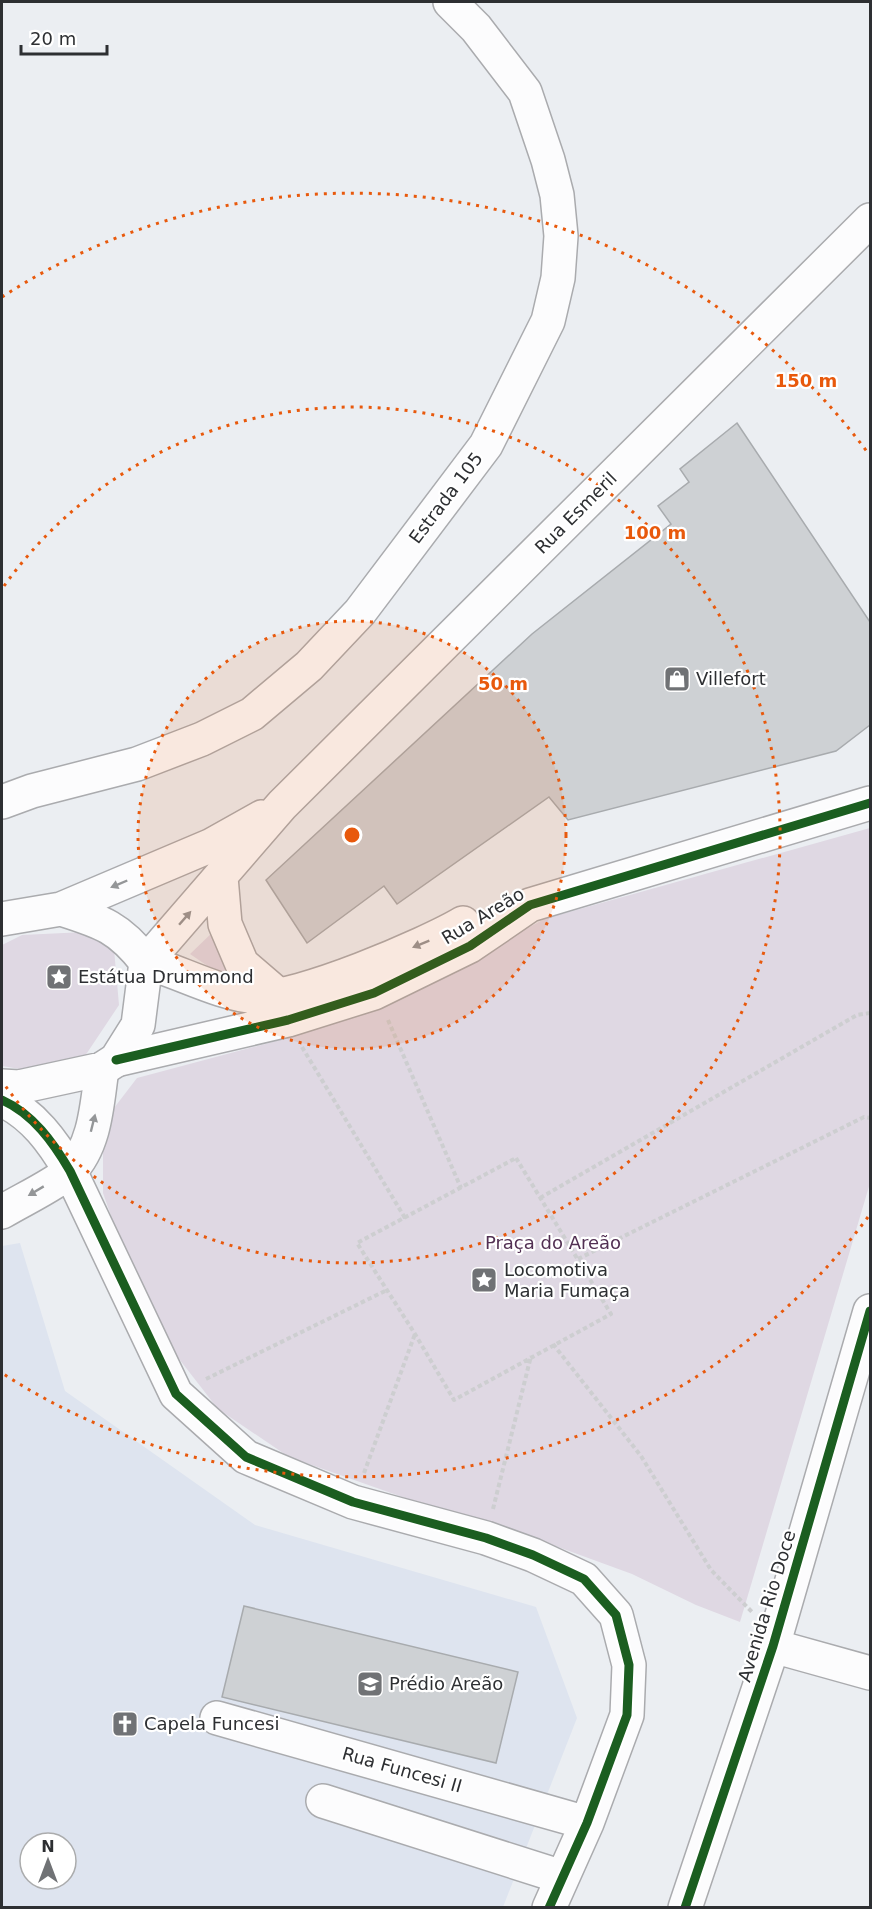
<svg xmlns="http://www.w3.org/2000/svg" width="872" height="1909" viewBox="0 0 872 1909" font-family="'DejaVu Sans',sans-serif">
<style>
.built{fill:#dee4ef;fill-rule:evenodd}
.green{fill:#dfd8e3}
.building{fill:#ced1d4;stroke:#a8abae;stroke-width:1.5}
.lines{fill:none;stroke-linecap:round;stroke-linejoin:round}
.minor-casing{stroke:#aaabae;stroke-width:36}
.major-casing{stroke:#aaabae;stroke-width:36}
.path{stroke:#cdced0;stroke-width:4;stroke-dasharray:4.5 3;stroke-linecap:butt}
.minor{stroke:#fcfcfd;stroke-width:33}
.major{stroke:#fcfcfd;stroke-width:33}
.cycleway-casing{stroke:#fff;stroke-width:13}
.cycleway{stroke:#1b5e20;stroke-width:9}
.oneway{fill:#949698}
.ring{fill:none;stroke:#e8590c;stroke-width:3;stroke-dasharray:3 6}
.labels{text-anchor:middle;stroke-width:4.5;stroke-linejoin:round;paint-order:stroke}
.street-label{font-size:18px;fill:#2d2f32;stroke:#fff}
.poi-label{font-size:18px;fill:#2d2f32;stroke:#fff;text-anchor:start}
.park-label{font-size:18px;fill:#523053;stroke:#fff}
.centre{fill:#e8590c;stroke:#fff;stroke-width:3}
.ring-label{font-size:18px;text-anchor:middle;font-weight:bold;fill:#e8590c;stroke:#fff;stroke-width:4.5;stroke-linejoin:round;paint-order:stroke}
</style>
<rect width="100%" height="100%" fill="#ebeef2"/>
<path class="built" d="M20 1243 65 1391 255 1525 536 1607 577 1718 503 1907H2V1246ZM30 1843H66V1879H30Z"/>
<path class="green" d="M870 828V1183L740 1622 696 1605 632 1574 539 1540 428 1506 289 1457 218 1409 176 1355 134 1282 103 1193V1151L114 1108 137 1078 295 1036 383 1008 544 919Z
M216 929 234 984 190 954Z
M85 932 114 949 119 1005 83 1059 26 1070 2 1066V945L22 935Z"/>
<path class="building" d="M737 423 870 622V725L836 751 568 820 549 797 397 904 384 886 307 943 266 880 532 634 671 524 658 506 689 482 680 469Z
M244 1606 518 1672 496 1763 222 1697Z
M136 1715 137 1731 114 1732 113 1716Z"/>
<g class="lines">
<defs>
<path id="minor" d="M146 962C182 973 220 994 256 997 295 1001 428 944 463 923
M116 1060 288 1020 374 993 470 946 530 905 870 803
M2 1100C33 1114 53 1142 70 1171L176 1394 246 1457 353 1502 486 1538 533 1555 584 1579 616 1615 629 1665 627 1715 587 1823 549 1908
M2 1212C20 1201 56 1184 70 1171 96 1145 97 1102 102 1069
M773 1646 870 1673
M217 1718 587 1823
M323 1801 562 1877
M685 1908 773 1646 870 1311"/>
<path id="major" d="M2 802 32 791 137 764 202 739 252 714 309 666 360 612 486 445 548 321 558 278 561 236 557 195 548 160 525 92 476 28 450 2
M221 877 225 924 242 964 277 994
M2 919 61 909 212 845 262 817
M146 962 282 805 870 220
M2 1086 19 1087 102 1069 116 1060 138 1025 146 962C119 927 102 922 61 909"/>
</defs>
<use href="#minor" class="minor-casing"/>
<use href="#major" class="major-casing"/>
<path class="path" d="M388 1020 461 1188
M302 1047 405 1218
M516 1158 611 1314 454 1400 415 1334 357 1243Z
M540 1198 857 1015 870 1013
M578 1259 864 1117 870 1118
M553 1344 641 1456 711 1570 752 1612
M206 1379 387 1290
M364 1473 415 1334
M493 1509 531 1356"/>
<use href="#minor" class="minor"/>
<use href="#major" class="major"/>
<defs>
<path id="cycleway" d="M116 1060 288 1020 374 993 470 946 530 905 870 803
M2 1100C33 1114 53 1142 70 1171L176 1394 246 1457 353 1502 486 1538 533 1555 584 1579 616 1615 629 1665 627 1715 587 1823 549 1908
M685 1908 773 1646 870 1311"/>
</defs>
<use href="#cycleway" class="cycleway-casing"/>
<use href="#cycleway" class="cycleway"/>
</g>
<defs><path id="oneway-solid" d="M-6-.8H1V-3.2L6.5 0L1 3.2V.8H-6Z" transform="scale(1.5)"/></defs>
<g class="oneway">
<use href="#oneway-solid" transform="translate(119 884) rotate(157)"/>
<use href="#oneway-solid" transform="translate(185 918) rotate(-49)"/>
<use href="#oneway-solid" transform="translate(421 944) rotate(158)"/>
<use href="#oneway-solid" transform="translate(93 1123) rotate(-76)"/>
<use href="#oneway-solid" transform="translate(36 1191) rotate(149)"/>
</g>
<circle cx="352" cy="835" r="214" fill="#e8590c" fill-opacity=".12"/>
<g class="ring">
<circle cx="352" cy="835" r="214"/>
<path d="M4 586A428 428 0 1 1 4 1084"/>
<path d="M868 1217A642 642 0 0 1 2 1373M2 297A642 642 0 0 1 868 453"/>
</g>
<defs>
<symbol id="shop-square" viewBox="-11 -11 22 22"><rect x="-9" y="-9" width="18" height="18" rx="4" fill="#707275" stroke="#fff"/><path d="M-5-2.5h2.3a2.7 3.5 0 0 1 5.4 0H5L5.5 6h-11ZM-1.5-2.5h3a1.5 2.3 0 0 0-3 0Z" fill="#fff"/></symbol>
<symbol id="sight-square" viewBox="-11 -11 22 22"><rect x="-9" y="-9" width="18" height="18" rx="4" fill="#707275" stroke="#fff"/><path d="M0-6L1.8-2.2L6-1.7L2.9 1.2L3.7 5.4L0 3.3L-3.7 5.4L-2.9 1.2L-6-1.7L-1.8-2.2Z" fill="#fff"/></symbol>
<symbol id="university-square" viewBox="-11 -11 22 22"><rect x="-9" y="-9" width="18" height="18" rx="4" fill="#707275" stroke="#fff"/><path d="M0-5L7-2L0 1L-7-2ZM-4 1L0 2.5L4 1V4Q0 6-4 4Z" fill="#fff"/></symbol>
<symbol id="church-square" viewBox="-11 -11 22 22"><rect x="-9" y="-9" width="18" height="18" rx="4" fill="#707275" stroke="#fff"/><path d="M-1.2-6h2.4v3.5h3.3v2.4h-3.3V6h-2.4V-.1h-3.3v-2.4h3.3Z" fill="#fff"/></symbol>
</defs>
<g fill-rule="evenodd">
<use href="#shop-square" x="662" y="664" width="30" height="30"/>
<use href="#sight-square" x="44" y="962" width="30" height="30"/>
<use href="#sight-square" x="469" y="1265" width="30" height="30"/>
<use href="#university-square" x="355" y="1669" width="30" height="30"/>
<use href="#church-square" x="110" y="1709" width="30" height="30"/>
</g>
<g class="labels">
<g class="street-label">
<text transform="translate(446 498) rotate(-53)" y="6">Estrada 105</text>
<text transform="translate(576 513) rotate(-45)" y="6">Rua Esmeril</text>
<text transform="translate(483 916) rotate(-31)" y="6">Rua Areão</text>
<text transform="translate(767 1606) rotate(-73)" y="6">Avenida Rio Doce</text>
<text transform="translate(402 1770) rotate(16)" y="6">Rua Funcesi II</text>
</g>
<g class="poi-label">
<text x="696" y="685">Villefort</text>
<text x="78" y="983">Estátua Drummond</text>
<text x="504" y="1276">Locomotiva<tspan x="504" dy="21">Maria Fumaça</tspan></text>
<text x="389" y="1690">Prédio Areão</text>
<text x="144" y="1730">Capela Funcesi</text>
</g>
<g class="park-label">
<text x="553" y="1249">Praça do Areão</text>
</g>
</g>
<circle cx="352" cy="835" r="9" class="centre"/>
<g class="ring-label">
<text x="806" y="387">150 m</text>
<text x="655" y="539">100 m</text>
<text x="503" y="690">50 m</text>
</g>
<rect width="872" height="1909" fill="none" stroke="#2d2f32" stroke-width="6"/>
<g transform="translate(48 1861)"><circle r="28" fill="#ffffff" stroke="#abacad" stroke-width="1.5"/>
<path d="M0-4.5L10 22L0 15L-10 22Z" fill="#707275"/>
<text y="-9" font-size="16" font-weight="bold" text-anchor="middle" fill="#2d2f32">N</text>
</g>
<path d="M21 45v9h86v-9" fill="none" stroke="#2d2f32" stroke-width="3"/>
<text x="30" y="45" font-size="18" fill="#2d2f32" stroke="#ffffff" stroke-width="4.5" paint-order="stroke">20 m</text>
</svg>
